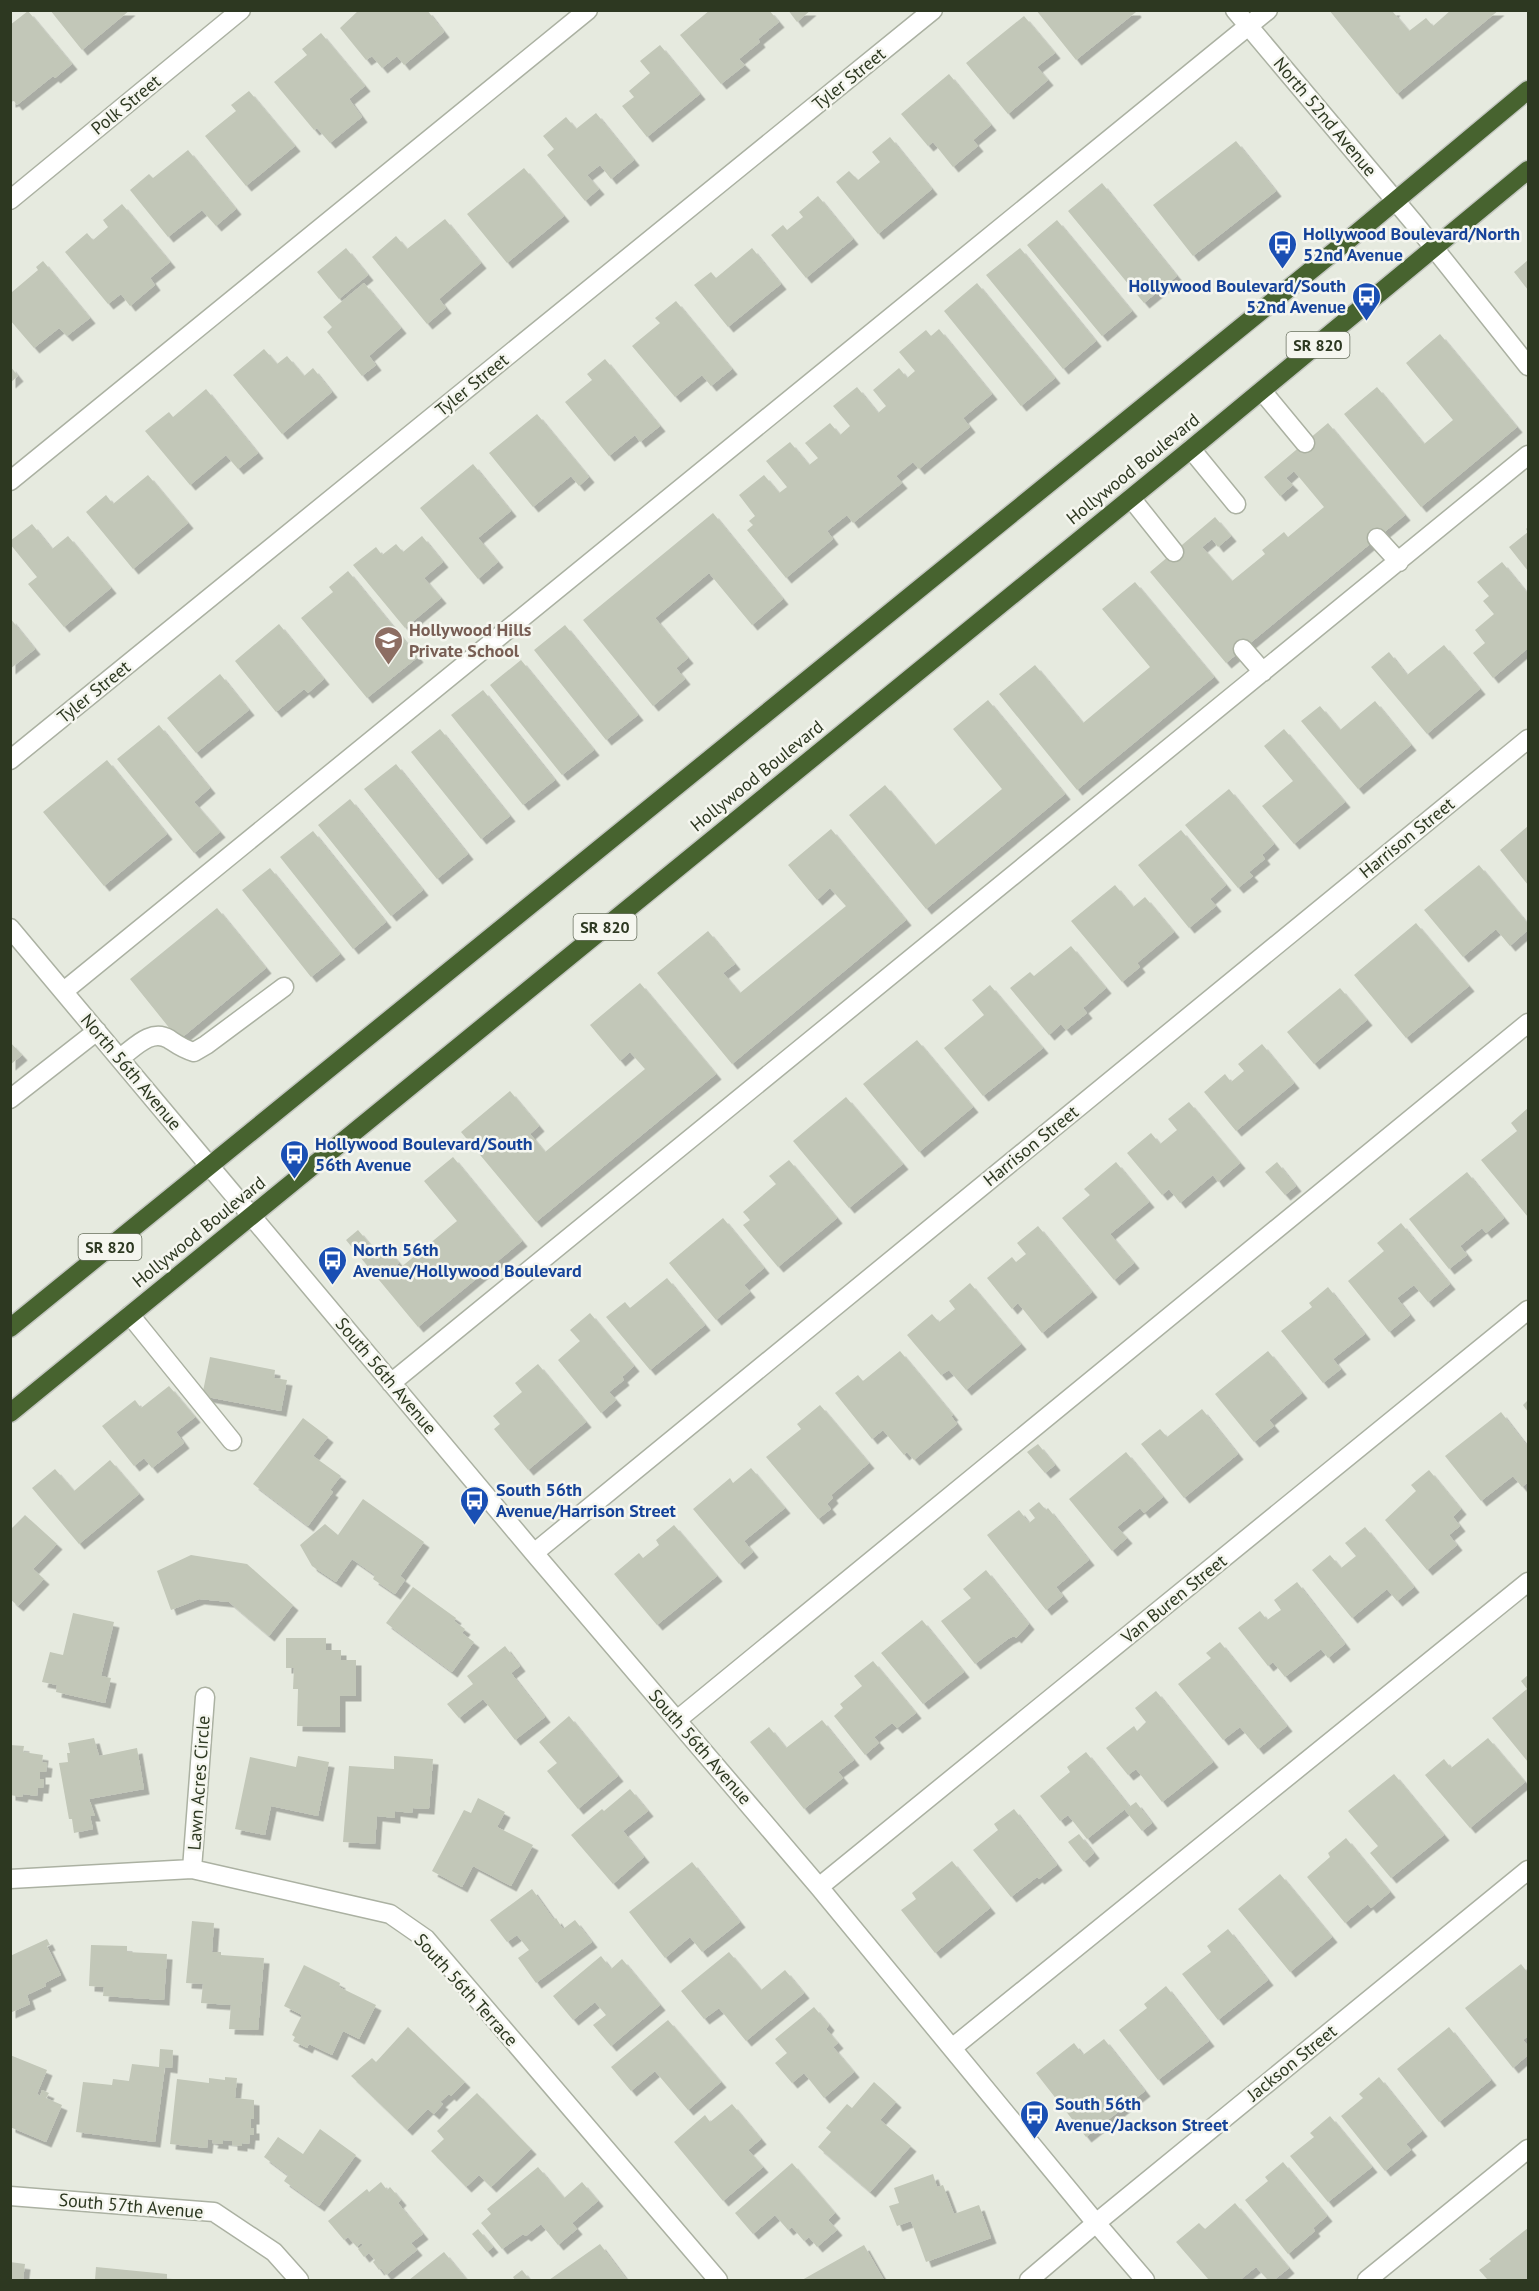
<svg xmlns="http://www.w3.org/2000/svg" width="1539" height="2291" viewBox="0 0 1539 2291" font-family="'PT Sans',sans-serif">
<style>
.building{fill:#c2c7b8;filter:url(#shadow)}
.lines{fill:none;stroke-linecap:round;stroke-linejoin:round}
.minor-casing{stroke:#abb1a2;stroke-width:21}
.highway-casing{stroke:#c4c7c1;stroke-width:21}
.minor{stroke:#fff;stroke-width:18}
.highway{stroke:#47632f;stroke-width:18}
.labels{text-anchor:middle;stroke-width:5;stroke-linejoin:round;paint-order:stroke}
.shield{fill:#f5f6ef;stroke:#69715f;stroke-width:1.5}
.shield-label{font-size:16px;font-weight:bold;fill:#2d3821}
.street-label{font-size:18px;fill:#2d3821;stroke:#f5f6ef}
.transit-label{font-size:18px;font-weight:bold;fill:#164399;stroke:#f5f6ef;text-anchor:start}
.education-label{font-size:18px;font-weight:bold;fill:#785e54;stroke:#f5f6ef;text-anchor:start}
</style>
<defs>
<filter id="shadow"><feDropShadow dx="5.5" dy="5.5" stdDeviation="0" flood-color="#0004"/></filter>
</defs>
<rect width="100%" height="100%" fill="#e6eadf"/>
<path class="building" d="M50 10H130L82 50Z
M359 10H427L444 32 404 65 397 56 382 68 372 56 366 60 340 28Z
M710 10H769L779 22 758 39 760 42 739 59 745 65 721 84 680 35Z
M788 10H811L797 22Z
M1036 10H1135L1136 12 1076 60Z
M1329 10H1395L1393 12 1409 31 1426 18 1433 26 1451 10H1499L1397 94Z
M28 11 72 64 55 78 53 76 17 105 14 101 10 102V25Z
M1024 16 1055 53 1037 67 1048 80 1008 114 966 63Z
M321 33 365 86 349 99 362 117 330 143 317 128 314 130 274 82 307 55 302 49Z
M660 45 700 94 647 137 622 106 634 97 629 91 650 73 640 61Z
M949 74 991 125 973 140 978 146 953 167 933 142 928 146 901 114Z
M249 91 295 146 246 186 205 136 236 111 231 105Z
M596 113 634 160 611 179 600 165 587 175 599 189 585 201 547 155 554 149 543 136 566 117 576 129Z
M890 137 932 189 878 234 836 182 849 171 858 180 880 162 872 152Z
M1236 141 1276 191 1193 256 1153 205Z
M188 150 236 209 216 226 202 210 168 237 130 190 149 174 153 178Z
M524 168 564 216 507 263 467 214Z
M1102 183 1177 276 1144 303 1068 211Z
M818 196 853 239 806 278 771 235 783 225 787 230 803 217 799 212Z
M122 204 170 262 150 278 155 285 130 306 121 294 108 304 65 252 87 233 93 240 108 227 103 220Z
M445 219 481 263 439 299 446 308 427 324 372 257 396 236 407 249Z
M1057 220 1132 311 1102 336 1027 245Z
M346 248 368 275 339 299 317 272Z
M752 248 781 284 728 327 694 285 711 272 716 278Z
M1020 248 1096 341 1063 369 986 275Z
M1528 260V290L1514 272Z
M43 261 90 318 67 336 59 328 34 348 10 320V289L12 292 38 270 36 267Z
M364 283 401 328 369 356 376 365 362 376 327 332 332 327 323 317Z
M977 283 1055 378 1021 406 944 311Z
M676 301 732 369 711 386 702 375 675 397 632 346 660 323 655 318Z
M939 329 992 394 963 418 970 427 919 469 913 462 896 476 902 483 853 523 847 515 827 531 833 539 786 578 747 530 753 525 749 521 755 516 739 495 764 475 779 493 787 487 766 461 790 442 809 465 818 458 805 443 830 423 840 435 850 426 833 406 857 387 878 413 886 406 873 390 899 368 907 378 915 371 899 352 926 330 931 336Z
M1440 334 1517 427 1421 507 1344 414 1377 387 1424 444 1453 420 1406 363Z
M264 349 277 364 287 356 304 376 313 368 332 392 282 434 233 375Z
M605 359 660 426 640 442 635 435 609 456 565 402 592 380 587 374Z
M10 366 18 376 10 383Z
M206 389 258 453 238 469 226 455 190 485 145 431 169 412 173 417Z
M537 414 589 477 579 486 571 476 533 507 489 453Z
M1328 423 1405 515 1226 663 1150 572 1215 517 1231 536 1218 547 1212 539 1202 547 1232 581 1265 554 1262 550 1284 532 1288 537 1324 507 1294 471 1286 478 1293 485 1280 496 1264 477Z
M473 464 511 511 478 538 498 562 478 579 420 508Z
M148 475 188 523 133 569 86 512 106 495 113 504Z
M713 513 783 599 752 625 709 573 655 618 688 658 676 668 685 679 653 706 583 620Z
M32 524 52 549 68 536 111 588 64 627 28 584 37 577 10 544V541Z
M1528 527V571L1509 547 1528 532 1526 529Z
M422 536 443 562 424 578 441 598 405 628 353 565 376 547 382 555 396 544 403 552Z
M1502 562 1528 594V648L1493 678 1473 653 1485 643 1475 630 1494 614 1483 601 1489 596 1477 582Z
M348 571 418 657 367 698 301 618 333 592 329 587Z
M1135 582 1214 677 1077 790 999 694 1035 665 1083 723 1150 667 1102 609Z
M10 618 35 649 10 669Z
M279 624 324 679 308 693 304 689 276 712 235 661Z
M565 625 638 715 606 740 534 650Z
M1444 645 1480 689 1427 734 1371 667 1389 652 1407 675Z
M521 660 594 750 562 775 490 685Z
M220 674 249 710 196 753 167 718Z
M483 690 555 780 523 805 451 715Z
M988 700 1065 794 926 909 849 815 885 785 935 845 1002 789 953 729Z
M1375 701 1411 745 1358 789 1301 721 1320 706 1340 730Z
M159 725 210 788 194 802 220 832 194 853 117 759Z
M440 729 510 816 481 839 411 752Z
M1284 729 1345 802 1294 844 1262 806 1293 781 1264 746Z
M107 760 167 834 104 886 43 812Z
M396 764 468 854 437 879 364 789Z
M1229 789 1274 844 1262 855 1265 859 1249 872 1253 876 1238 888 1185 825Z
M350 799 423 890 391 916 318 825Z
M1528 826V885L1500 850Z
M831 829 906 920 732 1064 657 973 708 931 735 964 723 973 740 993 846 906 830 888 817 900 788 865Z
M1181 830 1226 885 1210 899 1216 906 1189 928 1138 865Z
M313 831 386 922 353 949 280 857Z
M1479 865 1528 924V930L1510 946 1496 929 1463 957 1424 910Z
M270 868 340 954 311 977 242 890Z
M1115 885 1133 907 1145 897 1174 932 1137 963 1140 967 1122 982 1071 921Z
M217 908 266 968 179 1040 130 979Z
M1416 923 1469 986 1406 1038 1354 975Z
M1071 946 1106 988 1083 1008 1087 1013 1066 1030 1061 1024 1049 1035 1010 988 1030 972 1034 976Z
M640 983 716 1074 536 1222 461 1132 510 1091 539 1126 530 1134 545 1152 645 1069 630 1052 620 1061 590 1025Z
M990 985 1043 1048 983 1096 944 1048 984 1015 972 1000Z
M1340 988 1367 1020 1314 1064 1287 1032Z
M917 1040 973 1107 919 1152 863 1084Z
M10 1042 22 1055 10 1065Z
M1262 1044 1294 1083 1236 1131 1204 1092 1225 1074 1231 1082 1244 1071 1238 1064Z
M846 1097 903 1164 849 1208 793 1141Z
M1189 1102 1240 1163 1218 1182 1213 1175 1180 1203 1169 1189 1162 1195 1127 1153 1151 1133 1160 1144 1177 1130 1168 1119Z
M1528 1108V1217L1481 1160 1517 1131 1511 1123Z
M453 1157 522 1241 418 1327 346 1240 358 1230 378 1254 386 1247 399 1263 391 1270 394 1273 457 1221 424 1181Z
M789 1160 837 1218 778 1267 743 1225 750 1220 743 1212 776 1184 769 1176Z
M1116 1162 1149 1202 1110 1234 1134 1263 1114 1280 1062 1218 1090 1195 1084 1189Z
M1277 1162 1296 1186 1285 1195 1265 1172Z
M1467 1172 1504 1218 1486 1233 1482 1228 1460 1246 1467 1255 1449 1269 1409 1219Z
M723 1218 764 1268 744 1285 750 1292 716 1320 669 1263Z
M1401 1223 1450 1284 1428 1302 1414 1285 1397 1298 1410 1315 1389 1332 1348 1281 1384 1251 1377 1243Z
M1038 1226 1092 1292 1042 1333 1018 1303 1012 1309 987 1278 1012 1257 1016 1262 1026 1254 1017 1243Z
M667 1278 705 1325 650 1370 606 1317 625 1302 630 1308Z
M970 1283 1021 1344 966 1390 949 1370 941 1375 907 1335 932 1314 939 1322 955 1309 949 1301Z
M1328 1287 1365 1334 1333 1359 1341 1369 1323 1383 1281 1331 1312 1307 1309 1303Z
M590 1313 634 1366 622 1377 624 1380 609 1392 616 1400 601 1413 558 1360 580 1341 570 1330Z
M900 1351 953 1415 951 1416 957 1424 914 1460 907 1452 904 1455 883 1430 872 1439 835 1393 858 1375 863 1381Z
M1268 1351 1302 1393 1269 1420 1274 1426 1254 1442 1215 1394Z
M210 1357 275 1370 274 1378 287 1380 281 1411 202 1396Z
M538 1364 586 1422 528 1470 494 1429 500 1424 493 1416 522 1392 515 1383Z
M169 1386 195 1417 176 1432 184 1443 152 1468 144 1458 134 1466 102 1426 135 1400 141 1408Z
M1528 1400V1412L1523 1405Z
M820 1405 869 1463 831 1495 833 1498 827 1504 831 1509 818 1519 766 1457 801 1429 797 1424Z
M1202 1409 1238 1454 1184 1498 1141 1444 1160 1429 1167 1437Z
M1501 1412 1528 1447V1482L1522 1487 1513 1476 1481 1501 1445 1456Z
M303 1418 328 1437 313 1456 341 1476 330 1490 333 1492 308 1526 253 1484Z
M1038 1444 1055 1465 1045 1473 1027 1452Z
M1126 1452 1163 1497 1144 1513 1140 1508 1117 1527 1127 1538 1112 1551 1069 1499Z
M110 1460 139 1494 79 1544 32 1488 55 1469 74 1491Z
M751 1468 785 1508 744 1541 753 1552 739 1564 693 1509 730 1478 733 1483Z
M1429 1470 1461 1509 1453 1517 1460 1526 1449 1535 1457 1545 1427 1570 1385 1520 1416 1491 1411 1485Z
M363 1499 424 1542 400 1576 405 1580 395 1594 373 1579 375 1575 352 1559 336 1582 312 1566 300 1545 325 1524 338 1535Z
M1039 1502 1046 1510 1048 1508 1089 1560 1056 1587 1063 1596 1046 1610 987 1535 1019 1510 1029 1523 1035 1518 1029 1510Z
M25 1515 57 1544 33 1569 44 1579 18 1606 10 1599V1530Z
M674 1525 717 1576 657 1625 614 1574 639 1553 643 1558 659 1545 656 1540Z
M1365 1527 1414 1587 1397 1601 1387 1589 1352 1618 1312 1570 1330 1555 1341 1568 1356 1556 1345 1543Z
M191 1555 247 1564 293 1605 269 1636 229 1602 199 1599 171 1610 157 1571Z
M986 1570 1029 1624 1016 1638 1014 1636 1008 1639 975 1664 941 1621 971 1598 963 1589Z
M1297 1582 1345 1644 1328 1658 1321 1649 1285 1677 1273 1662 1268 1666 1238 1628 1260 1611 1267 1620 1281 1610 1274 1600Z
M413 1587 456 1618 454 1621 465 1629 462 1633 474 1642 452 1672 386 1623Z
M73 1613 114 1622 101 1676 111 1678 105 1703 56 1692 57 1685 42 1682 50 1652 63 1655Z
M922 1620 964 1672 923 1704 881 1653Z
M286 1638H326V1650H341V1660H356V1696H340V1727L297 1726 298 1689H293L294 1668H286Z
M1220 1642 1287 1726 1258 1749 1240 1727 1223 1740 1178 1684 1211 1658 1206 1653Z
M505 1646 520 1666 511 1673 545 1717 515 1740 483 1699 459 1718 447 1704 473 1684 467 1676Z
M873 1661 916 1713 897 1728 892 1723 874 1737 879 1743 865 1755 834 1716 843 1708 840 1704 862 1686 854 1676Z
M1528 1675V1762L1492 1718 1527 1689 1521 1681Z
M1156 1691 1213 1762 1162 1802 1136 1769 1128 1775 1106 1748 1134 1726 1137 1731 1146 1722 1135 1708Z
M569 1716 618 1776 578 1809 547 1771 557 1763 539 1742Z
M822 1720 854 1760 838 1772 843 1778 804 1809 750 1742 769 1727 786 1748Z
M94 1738 99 1756 137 1748 144 1789 89 1799 95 1816H90L93 1829 74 1833 72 1819H69L59 1763 68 1762 67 1753H70L68 1743Z
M1488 1738 1525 1782 1470 1828 1425 1775 1444 1759 1451 1768Z
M10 1745 24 1746 23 1752 43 1755 42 1762 47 1763 46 1772H40V1779H44L43 1788H38L37 1796 23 1794 22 1797 10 1795Z
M1086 1752 1129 1806 1087 1839 1068 1815 1060 1821 1040 1796 1070 1772 1067 1767Z
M298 1756 329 1762 318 1816 271 1806 265 1835 235 1829 250 1757 296 1767Z
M394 1756 433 1759 429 1809 413 1808 412 1813 395 1811V1818L377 1816 375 1844 343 1842 349 1766 394 1769Z
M1394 1774 1444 1835 1391 1878 1370 1853 1378 1846 1348 1811Z
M630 1789 648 1811 623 1831 644 1857 613 1884 571 1835 602 1809 604 1811Z
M478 1798 505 1812 497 1827 533 1845 511 1886 473 1866 462 1887 432 1871 464 1810 471 1813Z
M1136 1802 1152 1823 1142 1831 1125 1810Z
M1014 1809 1057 1865 1039 1879 1037 1877 1011 1897 973 1850 998 1830 994 1824Z
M1079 1834 1094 1853 1084 1862 1068 1842Z
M1346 1838 1390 1892 1371 1908 1368 1904 1345 1923 1307 1877 1330 1857 1328 1853Z
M952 1861 990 1908 935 1953 901 1910 916 1899 912 1893Z
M692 1862 740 1922 702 1952 690 1937 665 1958 629 1912Z
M1280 1874 1332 1937 1290 1972 1238 1909Z
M532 1889 554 1920 556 1918 563 1929 575 1920 592 1942 536 1983 518 1958 529 1950 517 1935 507 1942 490 1920Z
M192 1921 214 1923 212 1952H221V1955L264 1958 258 2030 229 2029 231 2005 201 2003 203 1984 186 1983Z
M1228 1929 1268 1980 1218 2020 1182 1974 1211 1952 1207 1946Z
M47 1939 50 1945 47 1946 61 1975 45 1983 46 1986 27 1995 30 2004 10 2013V1956Z
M91 1945 127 1946V1952L167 1954 164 2000 103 1996 104 1987 89 1986Z
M729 1952 761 1990 785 1970 804 1993 746 2041 719 2008 704 2019 681 1991Z
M601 1956 611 1969 622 1959 660 2005 611 2046 593 2025 606 2015 595 2002 573 2020 553 1996Z
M1521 1964 1528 1973V2036L1523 2040 1528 2046V2055L1513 2068 1465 2008Z
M304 1965 340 1983 339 1987 376 2005 359 2039 343 2031 332 2055 309 2044 307 2048 293 2041 295 2037 292 2035 302 2015 284 2006Z
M1166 1986 1209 2041 1158 2080 1119 2030 1147 2008 1144 2004Z
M814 2007 829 2025 826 2029 838 2043 833 2047 854 2072 824 2098 804 2073 792 2083 775 2063 787 2053 775 2039Z
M668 2020 721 2082 688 2110 655 2071 631 2091 611 2067Z
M408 2027 465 2082 451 2096 449 2094 440 2102 443 2104 434 2114 428 2109 407 2130 351 2076 372 2058 376 2062Z
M1449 2027 1491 2080 1439 2122 1397 2069Z
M1104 2039 1145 2091 1086 2137 1036 2073 1074 2043 1083 2055Z
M160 2049 173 2050 172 2068 165 2067 155 2142 76 2132 83 2082 112 2085 113 2079 129 2081 132 2064 159 2067Z
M10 2055 47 2070 37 2094 40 2096 42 2090 49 2093 46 2098 62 2105 46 2142 10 2127Z
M225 2077 237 2078 235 2098 254 2100V2119H251V2128H254V2135H250L249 2144 242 2143V2146L232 2145V2141L223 2140V2144L212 2143 213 2140 208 2139 207 2148 170 2144 177 2079 209 2083V2078L225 2080Z
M1379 2077 1422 2131 1406 2144 1411 2150 1385 2171 1341 2116 1363 2098 1359 2094Z
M874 2082 896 2102 880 2120 911 2146 870 2192 818 2147 831 2132 826 2128 847 2104 852 2108Z
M477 2093 531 2149 491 2187 479 2175 466 2187 431 2151 444 2139 437 2131Z
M732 2104 761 2139 748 2150 763 2167 723 2201 674 2142 705 2115 710 2122Z
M1330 2116 1372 2167 1328 2202 1290 2156 1314 2137 1310 2133Z
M320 2129 356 2155 319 2206 284 2181 288 2175 264 2157 278 2137 303 2154Z
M1283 2162 1327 2216 1313 2228 1315 2231 1288 2254 1245 2200 1268 2181 1265 2177Z
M792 2163 835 2213 828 2220 837 2230 817 2247 809 2237 804 2241 792 2227 788 2230 775 2215 753 2234 735 2213Z
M538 2167 564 2198 582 2182 598 2201 572 2223 577 2229 558 2245 541 2224 526 2236 523 2234 502 2249 481 2223 491 2214 487 2209Z
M933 2174 937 2187 943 2185 954 2214 979 2205 991 2238 926 2262 911 2221 897 2226 889 2206 899 2203 894 2188Z
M381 2182 387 2190 390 2187 401 2200 398 2203 423 2234 411 2243 417 2250 386 2275 381 2268 379 2270 373 2262 375 2260 369 2253 364 2257 358 2249 363 2245 361 2243 357 2247 348 2237 344 2240 328 2221 367 2189 369 2192Z
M1235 2203 1289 2268 1274 2280H1268L1256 2267 1240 2280H1209L1176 2242 1199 2223 1205 2229Z
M1528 2228V2280H1488L1479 2270 1491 2261 1489 2259Z
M478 2229 493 2247 487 2252 472 2234Z
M600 2244 627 2280H549Z
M864 2245 884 2280H802Z
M444 2252 467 2280H409Z
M10 2262 25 2264 23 2280H10Z
M96 2267 167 2274V2280H95Z
M522 2270 530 2280H515L513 2277Z"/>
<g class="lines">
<defs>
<path id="minor" d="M1235 10 1415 224 1528 366
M10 200 241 10
M1262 391 1305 443
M1191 449 1236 504
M10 481 588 10
M1131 498 1174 552
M1377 538 1399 562
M1243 649 1263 672
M10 760 933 10
M10 928 534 1553 819 1887 1096 2223 1145 2280
M64 991 1268 10
M120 1058C134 1048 151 1028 169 1039 178 1045 183 1049 194 1052L206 1045 284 987
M10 1099 97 1031
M130 1315 232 1441
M391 1383 1528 455
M534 1553 1528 739
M677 1720 1528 1023
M192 1869 205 1697
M10 1879 192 1869 390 1914 426 1939 718 2280
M819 1887 1528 1310
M952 2048 1528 1582
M10 2196 214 2212 274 2252 299 2280
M1029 2280 1096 2223 1528 1870
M1367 2280 1528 2149"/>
<path id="highway" d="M10 1328 1352 237 1528 90
M10 1413 1191 449 1528 170"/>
</defs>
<use href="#minor" class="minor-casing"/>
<use href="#highway" class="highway-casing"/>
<use href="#minor" class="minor"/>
<use href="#highway" class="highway"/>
</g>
<defs>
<symbol id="bus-pin" viewBox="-11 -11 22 30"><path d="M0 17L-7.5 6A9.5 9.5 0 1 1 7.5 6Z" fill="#1a4fb4" stroke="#f5f6ef"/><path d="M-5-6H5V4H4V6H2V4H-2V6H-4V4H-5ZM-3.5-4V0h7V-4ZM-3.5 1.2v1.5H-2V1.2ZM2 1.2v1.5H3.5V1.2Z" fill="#fff"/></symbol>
<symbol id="school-pin" viewBox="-11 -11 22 30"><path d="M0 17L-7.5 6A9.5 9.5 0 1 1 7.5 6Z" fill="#8d6e63" stroke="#f5f6ef"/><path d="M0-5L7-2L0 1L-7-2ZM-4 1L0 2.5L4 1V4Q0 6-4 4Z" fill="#fff"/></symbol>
</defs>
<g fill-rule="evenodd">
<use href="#bus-pin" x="1266" y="228" width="33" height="45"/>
<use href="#bus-pin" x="1350" y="280" width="33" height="45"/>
<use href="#school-pin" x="372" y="624" width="33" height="45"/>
<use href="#bus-pin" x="278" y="1138" width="33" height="45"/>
<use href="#bus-pin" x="316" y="1244" width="33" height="45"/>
<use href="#bus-pin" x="458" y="1484" width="33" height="45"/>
<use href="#bus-pin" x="1018" y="2098" width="33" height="45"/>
</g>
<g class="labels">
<g class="shield">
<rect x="1286.5" y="332" width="63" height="26" rx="4.5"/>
<rect x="573.5" y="914" width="63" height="26" rx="4.5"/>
<rect x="78.5" y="1234" width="63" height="26" rx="4.5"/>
</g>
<g class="shield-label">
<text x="1318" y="351">SR 820</text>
<text x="605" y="933">SR 820</text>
<text x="110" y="1253">SR 820</text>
</g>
<g class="street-label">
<text transform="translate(849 79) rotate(-39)" y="6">Tyler Street</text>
<text transform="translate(126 105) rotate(-39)" y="6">Polk Street</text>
<text transform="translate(1325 117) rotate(50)" y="6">North 52nd Avenue</text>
<text transform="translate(472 385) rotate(-39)" y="6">Tyler Street</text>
<text transform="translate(1133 469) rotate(-39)" y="6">Hollywood Boulevard</text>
<text transform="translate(94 692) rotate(-39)" y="6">Tyler Street</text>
<text transform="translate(757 776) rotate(-39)" y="6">Hollywood Boulevard</text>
<text transform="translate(1407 838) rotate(-39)" y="6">Harrison Street</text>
<text transform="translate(131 1072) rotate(50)" y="6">North 56th Avenue</text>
<text transform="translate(1031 1146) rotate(-39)" y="6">Harrison Street</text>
<text transform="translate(199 1232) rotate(-39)" y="6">Hollywood Boulevard</text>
<text transform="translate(386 1376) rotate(50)" y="6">South 56th Avenue</text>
<text transform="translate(1174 1599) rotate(-39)" y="6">Van Buren Street</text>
<text transform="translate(700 1747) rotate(49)" y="6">South 56th Avenue</text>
<text transform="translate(199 1783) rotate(-86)" y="6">Lawn Acres Circle</text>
<text transform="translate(466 1990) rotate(48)" y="6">South 56th Terrace</text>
<text transform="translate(1292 2063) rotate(-39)" y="6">Jackson Street</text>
<text transform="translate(131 2206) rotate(5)" y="6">South 57th Avenue</text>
</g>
<g class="transit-label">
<text x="1303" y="240">Hollywood Boulevard/North<tspan x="1303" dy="21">52nd Avenue</tspan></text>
<text x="1346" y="292" text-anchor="end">Hollywood Boulevard/South<tspan x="1346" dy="21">52nd Avenue</tspan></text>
<text x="315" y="1150">Hollywood Boulevard/South<tspan x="315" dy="21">56th Avenue</tspan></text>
<text x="353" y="1256">North 56th<tspan x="353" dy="21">Avenue/Hollywood Boulevard</tspan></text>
<text x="496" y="1496">South 56th<tspan x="496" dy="21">Avenue/Harrison Street</tspan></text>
<text x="1055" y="2110">South 56th<tspan x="1055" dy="21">Avenue/Jackson Street</tspan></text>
</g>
<g class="education-label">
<text x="409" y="636">Hollywood Hills<tspan x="409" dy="21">Private School</tspan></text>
</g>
</g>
<rect width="1539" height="2291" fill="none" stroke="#2d3821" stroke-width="24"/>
</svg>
